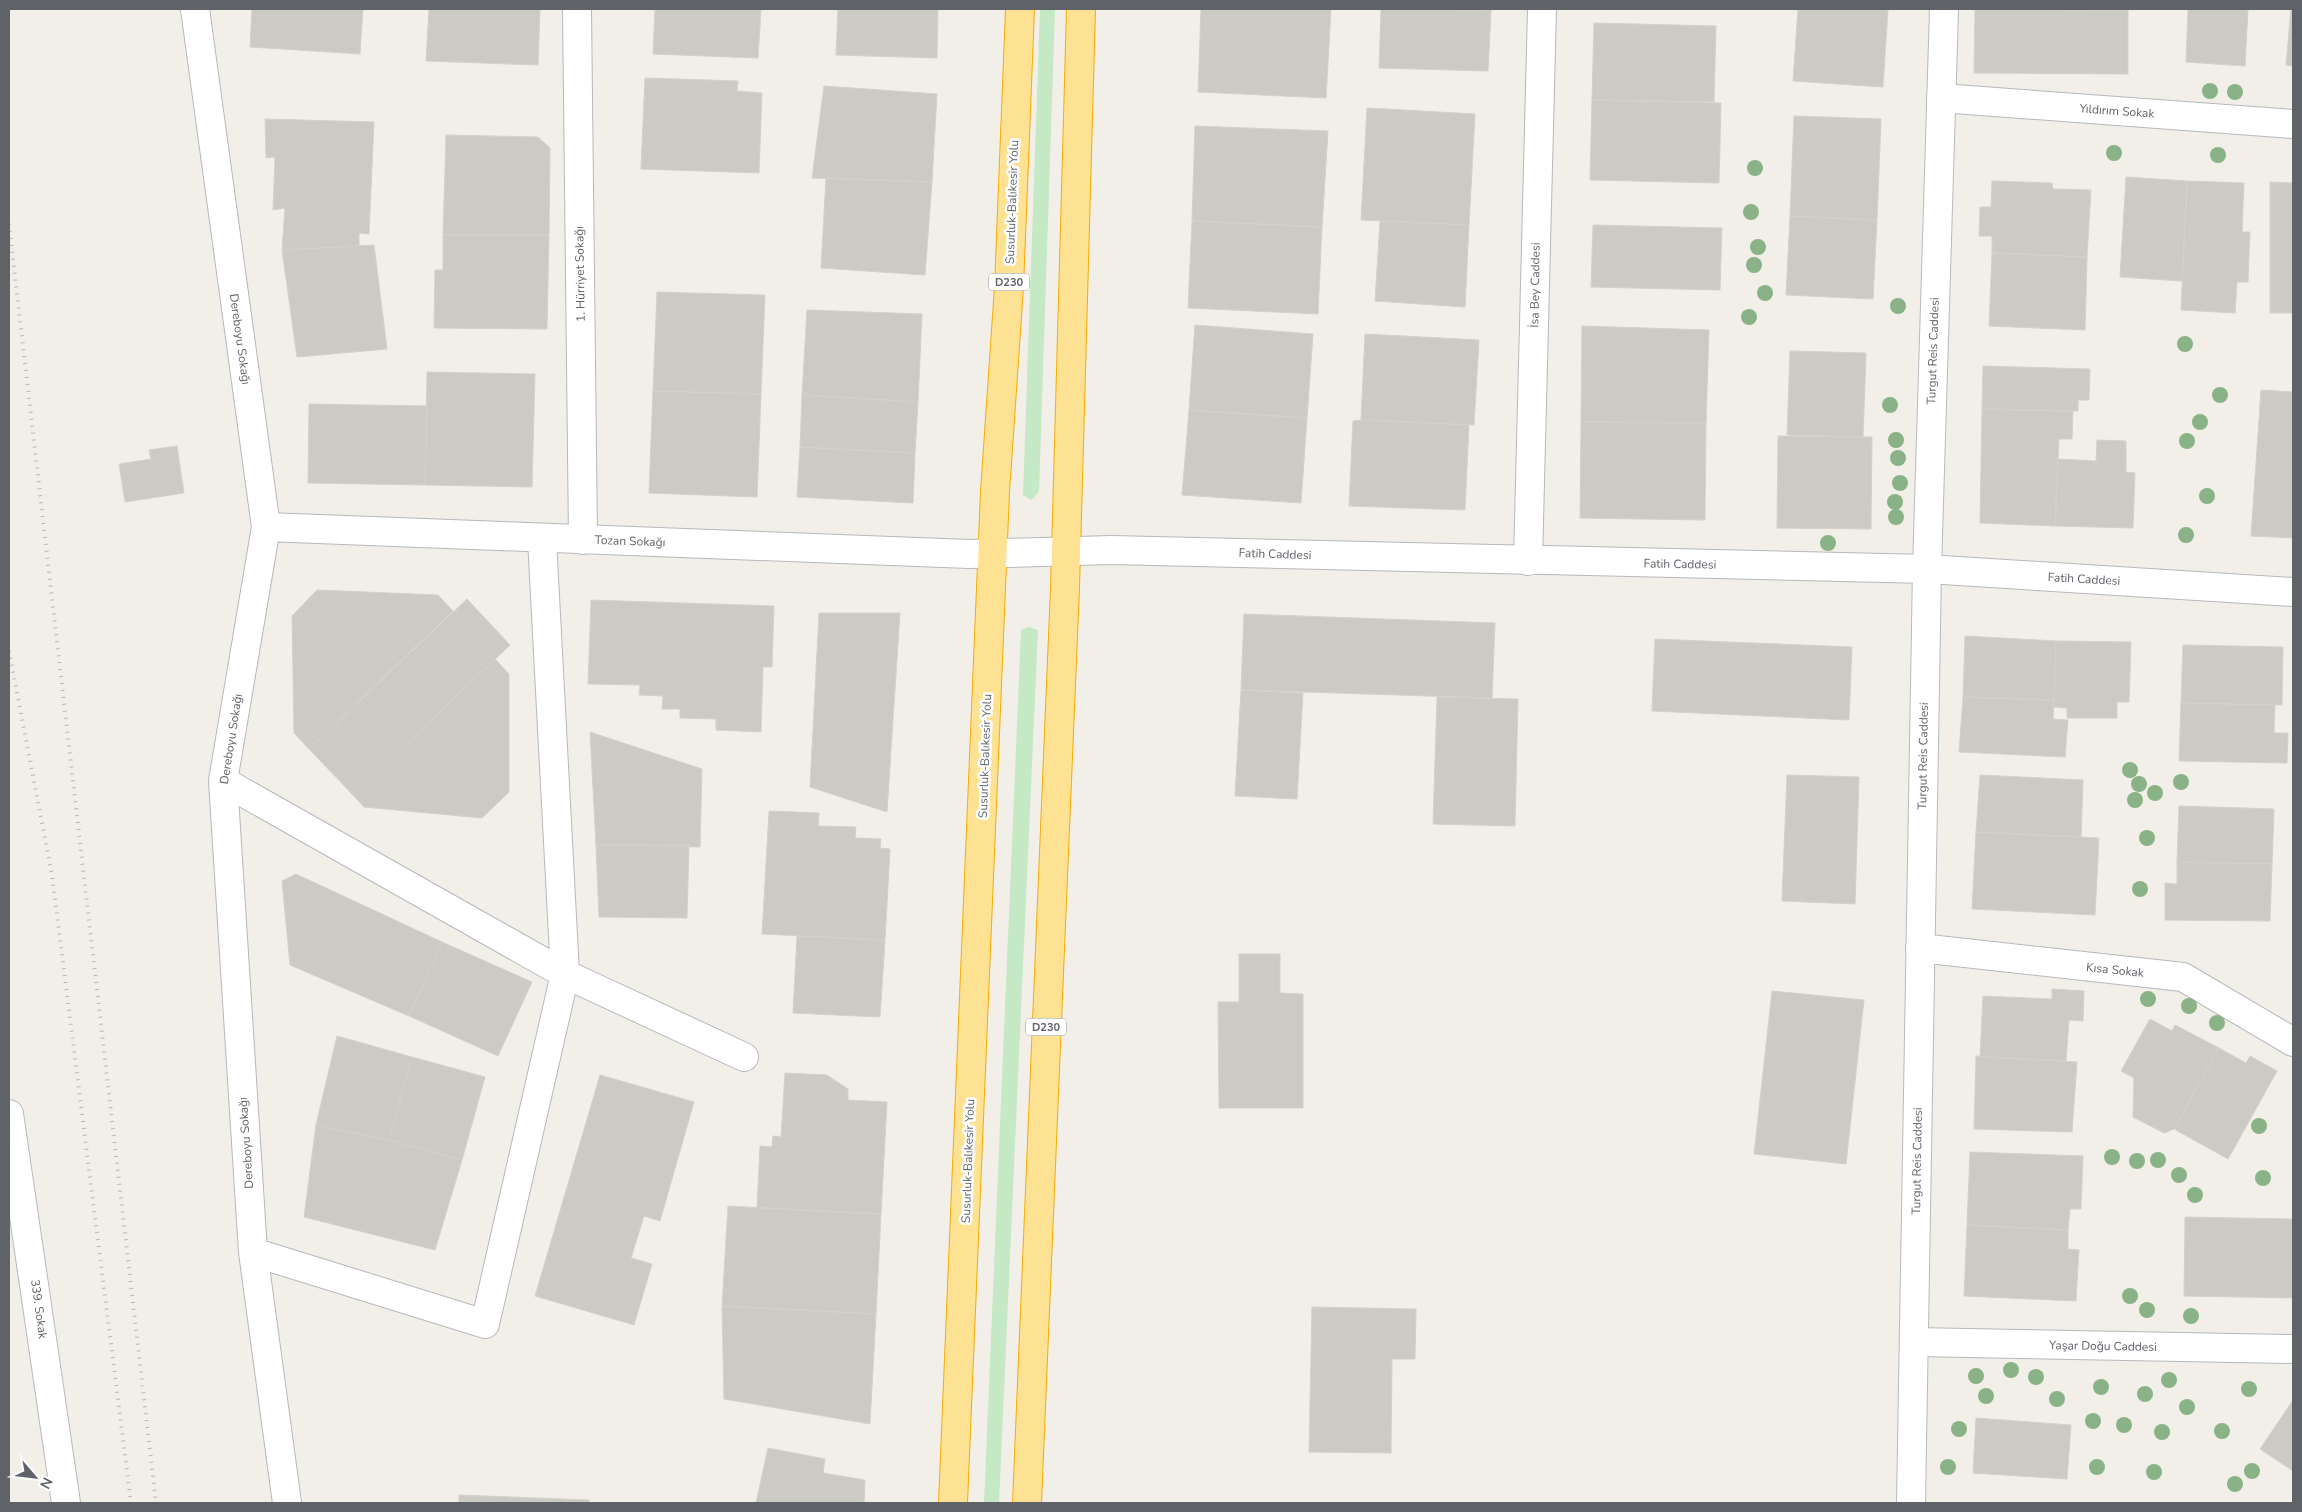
<svg xmlns="http://www.w3.org/2000/svg" width="2302" height="1512" viewBox="0 0 2302 1512" font-family="'Nunito Sans',sans-serif">
<style>
.green{fill:#c5e8c5}
.building{fill:#cccac5;stroke:#d6d1c6}
.lines{fill:none;stroke-linecap:round;stroke-linejoin:round}
.street-casing{stroke:#b5b8bc;stroke-width:30}
.secondary-casing{stroke:#b6babf;stroke-width:30}
.highway-casing{stroke:#f9ab00;stroke-width:30}
.street{stroke:#fff;stroke-width:28}
.secondary{stroke:#fff;stroke-width:28}
.highway{stroke:#fde293;stroke-width:28}
.rail{stroke:#b6b7b8;stroke-width:4;stroke-dasharray:1 6;stroke-linecap:butt}
.tree{fill:#89b387}
.labels{text-anchor:middle;stroke-width:5;stroke-linejoin:round;paint-order:stroke}
.shield{fill:#fff;stroke:#8f9295;stroke-width:1}
.shield-label{font-size:11px;font-weight:bold;fill:#5f6368}
.street-label{font-size:12px;fill:#5f6368;stroke:#fff}
</style>
<rect width="100%" height="100%" fill="#f1efe8"/>
<path class="green" d="M1040 9H1055L1039 492 1031 500 1023 495Z
M1029 627 1038 630 999 1503H984L1021 630Z"/>
<path class="building" d="M252 9H363L360 54 250 47Z
M429 9H540L538 65 426 61Z
M655 9H761L758 58 653 54Z
M838 9H938L937 58 836 55Z
M1201 9H1331L1326 98 1198 92Z
M1381 9 1491 10 1488 71 1379 68Z
M1798 9H1888L1883 87 1793 81Z
M1975 9 2128 10V74L1974 73Z
M1983 9H2128V10Z
M2188 9H2248L2245 66 2186 62Z
M2291 9H2293V66L2286 65Z
M1594 23 1716 26 1714 102 1592 100Z
M645 78 738 81 737 91 762 93 759 173 641 169Z
M824 86 937 94 932 182 812 178Z
M1592 100 1721 103 1719 183 1590 180Z
M1367 108 1475 114 1469 225 1361 220Z
M1794 116 1881 119 1877 220 1790 216Z
M265 119 374 122 369 234 359 233V246L282 250 285 208 273 210 275 157 266 158Z
M1195 126 1328 131 1322 227 1192 221Z
M446 135 538 137 550 148 549 235H443Z
M2126 177 2187 181 2182 281 2120 277Z
M826 178 932 182 925 275 821 268Z
M1992 181 2052 183 2053 189 2091 190 2087 257 1992 253V236H1979L1980 207H1991Z
M2187 181 2244 183 2242 232H2250L2248 282H2237L2235 313 2181 310Z
M2270 182 2293 183V313H2270Z
M1790 216 1877 220 1873 299 1786 295Z
M1192 221 1322 227 1318 314 1188 308Z
M1380 221 1469 225 1465 307 1375 301Z
M1593 225 1722 228 1720 290 1591 287Z
M443 235H549L547 329 434 328 435 270H443Z
M374 245 387 349 297 357 282 250Z
M1992 253 2087 257 2085 330 1989 326Z
M657 292 765 295 761 394 653 391Z
M807 310 922 314 918 402 802 395Z
M1195 325 1313 334 1307 418 1189 410Z
M1582 326 1709 330 1706 423 1581 422Z
M1365 334 1479 340 1474 425 1361 420Z
M1790 351 1866 353 1863 437 1787 435Z
M1983 366 2090 369 2089 400H2078V411L1982 409Z
M427 372 535 374 532 487 425 485Z
M2261 390 2293 392V538L2251 536Z
M653 391 761 394 757 497 649 493Z
M802 395 918 402 915 453 800 447Z
M309 404 427 406 425 485 308 483Z
M1982 409 2073 411 2072 439H2059L2055 526 1980 523Z
M1189 410 1307 418 1301 503 1182 495Z
M1361 420 1469 425 1465 510 1349 506 1353 421Z
M1581 422 1706 423 1705 520 1580 518Z
M1778 436 1872 437 1871 529 1777 528Z
M2097 440 2126 441V472L2135 473 2133 528 2055 526 2058 459 2096 461Z
M177 446 184 493 125 502 119 464 151 459 149 450Z
M800 447 915 453 913 503 797 497Z
M317 590 438 595 453 611 309 749 294 733 292 616Z
M467 599 510 645 353 795 309 749Z
M591 600 774 606 772 667H763L761 732 716 730V719L680 718V709H662L663 696 639 695 640 685 588 684Z
M819 613H900L887 812 810 787Z
M1244 614 1495 623 1492 698 1241 690Z
M1965 636 2056 641 2054 700 1963 697Z
M1655 639 1852 647 1849 720 1652 711Z
M2056 641 2131 642 2129 702H2117V718H2067V708L2054 707Z
M2183 645 2283 647 2282 705 2181 703Z
M495 659 509 674V792L482 818 364 807 353 795Z
M1241 690 1303 693 1297 799 1235 796Z
M1437 697 1518 699 1515 826 1433 824Z
M1963 697 2054 700 2053 719 2068 720 2065 757 1959 752Z
M2181 703 2275 705 2274 733H2288L2287 763 2179 761Z
M590 732 702 769 700 847 596 845Z
M1787 775 1859 777 1855 904 1782 901Z
M1980 775 2083 780 2081 837 1976 832Z
M2179 806 2274 809 2272 864 2177 862Z
M769 811 819 813 818 826 856 827 855 838 881 839 880 848 890 849 885 940 762 934Z
M1976 832 2099 838 2095 915 1972 909Z
M596 845H689L687 918 599 917Z
M2177 862 2272 864 2270 921 2165 920V883L2177 884Z
M296 874 442 942 409 1016 290 965 282 881Z
M797 936 885 940 880 1017 793 1013Z
M442 942 532 982 498 1056 409 1016Z
M1239 954H1280V993L1303 994V1108H1219L1218 1002H1239Z
M2052 989 2084 991 2083 1021 2069 1020 2066 1061 1980 1057 1983 996 2052 999Z
M1772 991 1864 1000 1846 1164 1754 1154Z
M2150 1019 2172 1031 2175 1025 2219 1048 2174 1129 2164 1133 2133 1117 2134 1078 2121 1071Z
M337 1036 412 1057 389 1140 316 1125Z
M2219 1048 2246 1063 2250 1056 2277 1071 2228 1159 2174 1129Z
M1976 1056 2077 1062 2072 1132 1974 1129Z
M412 1057 485 1077 462 1160 389 1140Z
M785 1073 827 1075 848 1089V1100L887 1102 881 1214 757 1208 760 1146 772 1147 773 1136 781 1137Z
M600 1075 694 1102 660 1221 644 1216 631 1258 652 1264 634 1325 535 1296Z
M316 1125 389 1140 462 1160 435 1250 304 1217Z
M1970 1152 2083 1156 2081 1209H2070L2068 1230 1967 1225Z
M728 1206 881 1214 876 1314 722 1306Z
M2185 1217 2293 1219V1298L2184 1296Z
M1967 1225 2068 1230V1249L2079 1250 2076 1301 1964 1296Z
M722 1306 876 1314 870 1424 724 1399Z
M1312 1307 1416 1309 1415 1359H1392L1391 1453 1309 1452Z
M2293 1400V1471L2260 1449Z
M1976 1418 2071 1425 2067 1479 1973 1473Z
M768 1448 825 1459 823 1473 865 1480 864 1503H756Z
M459 1495 589 1500V1503H459Z"/>
<g class="lines">
<defs>
<path id="street" d="M195 9 266 527 223 781 253 1252 287 1503
M577 9 583 540
M1941 98 2293 124
M266 527 969 554 1111 550 1927 569 2293 592
M1528 561 1542 9
M223 781 565 974 744 1057
M1920 948 2183 977 2293 1042
M253 1252 485 1324 565 974 542 539
M1914 1342 2293 1349"/>
<path id="secondary" d="M9 1114 66 1503
M1911 1503 1927 569 1944 9"/>
<path id="highway" d="M953 1503 995 492 1009 287 1020 9
M1027 1503 1065 588 1081 9"/>
</defs>
<use href="#street" class="street-casing"/>
<use href="#secondary" class="secondary-casing"/>
<use href="#highway" class="highway-casing"/>
<use href="#street" class="street"/>
<use href="#secondary" class="secondary"/>
<use href="#highway" class="highway"/>
<path class="rail" d="M9 224 156 1503
M9 651 52 875 131 1503"/>
</g>
<g class="tree">
<circle cx="2210" cy="91" r="8"/>
<circle cx="2235" cy="92" r="8"/>
<circle cx="2114" cy="153" r="8"/>
<circle cx="2218" cy="155" r="8"/>
<circle cx="1755" cy="168" r="8"/>
<circle cx="1751" cy="212" r="8"/>
<circle cx="1758" cy="247" r="8"/>
<circle cx="1754" cy="265" r="8"/>
<circle cx="1765" cy="293" r="8"/>
<circle cx="1898" cy="306" r="8"/>
<circle cx="1749" cy="317" r="8"/>
<circle cx="2185" cy="344" r="8"/>
<circle cx="2220" cy="395" r="8"/>
<circle cx="1890" cy="405" r="8"/>
<circle cx="2200" cy="422" r="8"/>
<circle cx="1896" cy="440" r="8"/>
<circle cx="2187" cy="441" r="8"/>
<circle cx="1898" cy="458" r="8"/>
<circle cx="1900" cy="483" r="8"/>
<circle cx="2207" cy="496" r="8"/>
<circle cx="1895" cy="502" r="8"/>
<circle cx="1896" cy="517" r="8"/>
<circle cx="2186" cy="535" r="8"/>
<circle cx="1828" cy="543" r="8"/>
<circle cx="2130" cy="770" r="8"/>
<circle cx="2181" cy="782" r="8"/>
<circle cx="2139" cy="784" r="8"/>
<circle cx="2155" cy="793" r="8"/>
<circle cx="2135" cy="800" r="8"/>
<circle cx="2147" cy="838" r="8"/>
<circle cx="2140" cy="889" r="8"/>
<circle cx="2148" cy="999" r="8"/>
<circle cx="2189" cy="1006" r="8"/>
<circle cx="2217" cy="1023" r="8"/>
<circle cx="2259" cy="1126" r="8"/>
<circle cx="2112" cy="1157" r="8"/>
<circle cx="2158" cy="1160" r="8"/>
<circle cx="2137" cy="1161" r="8"/>
<circle cx="2179" cy="1175" r="8"/>
<circle cx="2263" cy="1178" r="8"/>
<circle cx="2195" cy="1195" r="8"/>
<circle cx="2130" cy="1296" r="8"/>
<circle cx="2147" cy="1310" r="8"/>
<circle cx="2191" cy="1316" r="8"/>
<circle cx="2011" cy="1370" r="8"/>
<circle cx="1976" cy="1376" r="8"/>
<circle cx="2036" cy="1377" r="8"/>
<circle cx="2169" cy="1380" r="8"/>
<circle cx="2101" cy="1387" r="8"/>
<circle cx="2249" cy="1389" r="8"/>
<circle cx="2145" cy="1394" r="8"/>
<circle cx="1986" cy="1396" r="8"/>
<circle cx="2057" cy="1399" r="8"/>
<circle cx="2187" cy="1407" r="8"/>
<circle cx="2093" cy="1421" r="8"/>
<circle cx="2124" cy="1425" r="8"/>
<circle cx="1959" cy="1429" r="8"/>
<circle cx="2222" cy="1431" r="8"/>
<circle cx="2162" cy="1432" r="8"/>
<circle cx="1948" cy="1467" r="8"/>
<circle cx="2097" cy="1467" r="8"/>
<circle cx="2252" cy="1471" r="8"/>
<circle cx="2154" cy="1472" r="8"/>
<circle cx="2235" cy="1484" r="8"/>
</g>
<g class="labels">
<g class="shield">
<rect x="989" y="273.5" width="40" height="17" rx="4"/>
<rect x="1026" y="1018.5" width="40" height="17" rx="4"/>
</g>
<g class="shield-label">
<text x="1009" y="286">D230</text>
<text x="1046" y="1031">D230</text>
</g>
<g class="street-label">
<text transform="translate(2117 111) rotate(4)" y="4">Yıldırım Sokak</text>
<text transform="translate(1012 202) rotate(-88)" y="4">Susurluk-Balıkesir Yolu</text>
<text transform="translate(580 274) rotate(-91)" y="4">1. Hürriyet Sokağı</text>
<text transform="translate(1535 285) rotate(-89)" y="4">İsa Bey Caddesi</text>
<text transform="translate(240 339) rotate(82)" y="4">Dereboyu Sokağı</text>
<text transform="translate(1933 351) rotate(-88)" y="4">Turgut Reis Caddesi</text>
<text transform="translate(630 541) rotate(2)" y="4">Tozan Sokağı</text>
<text transform="translate(1275 554) rotate(2)" y="4">Fatih Caddesi</text>
<text transform="translate(1680 564) rotate(1)" y="4">Fatih Caddesi</text>
<text transform="translate(2084 579) rotate(3)" y="4">Fatih Caddesi</text>
<text transform="translate(231 739) rotate(-81)" y="4">Dereboyu Sokağı</text>
<text transform="translate(985 756) rotate(-88)" y="4">Susurluk-Balıkesir Yolu</text>
<text transform="translate(1923 756) rotate(-89)" y="4">Turgut Reis Caddesi</text>
<text transform="translate(2115 970) rotate(6)" y="4">Kısa Sokak</text>
<text transform="translate(246 1143) rotate(-94)" y="4">Dereboyu Sokağı</text>
<text transform="translate(968 1161) rotate(-88)" y="4">Susurluk-Balıkesir Yolu</text>
<text transform="translate(1917 1161) rotate(-89)" y="4">Turgut Reis Caddesi</text>
<text transform="translate(39 1309) rotate(82)" y="4">339. Sokak</text>
<text transform="translate(2103 1346) rotate(1)" y="4">Yaşar Doğu Caddesi</text>
</g>
</g>
<rect width="2302" height="1512" fill="none" stroke="#5f6368" stroke-width="20"/>
<g transform="translate(35 1477) rotate(118)" stroke="#ffffff" stroke-width="4" paint-order="stroke">
<path d="M0-4L9 19L0 12L-9 19Z" fill="#5f6368"/>
<text y="-8" font-size="14" font-weight="bold" text-anchor="middle" fill="#5f6368">N</text>
</g>
</svg>
